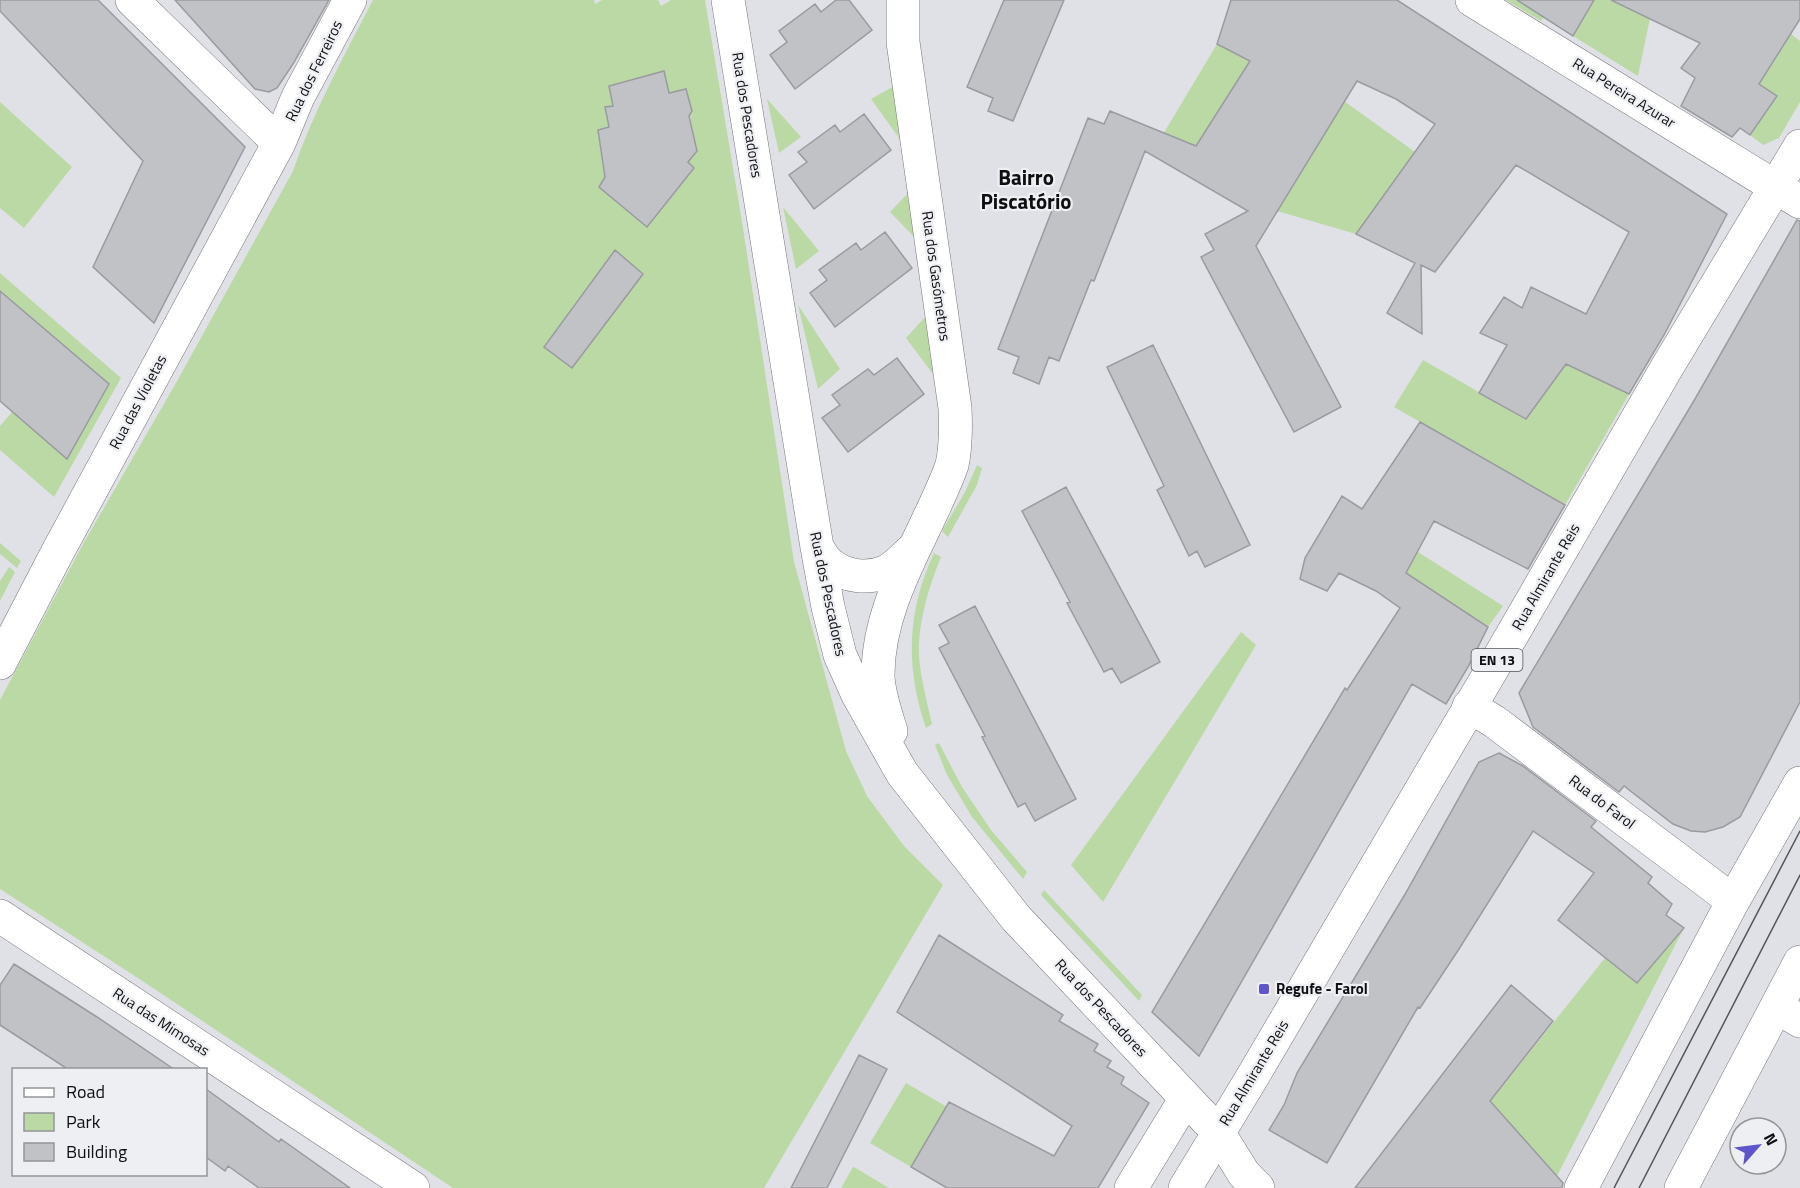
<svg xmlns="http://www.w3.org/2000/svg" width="1800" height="1188" viewBox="0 0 1800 1188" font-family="'Titillium Web',sans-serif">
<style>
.green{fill:#bbd9a5;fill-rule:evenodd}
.building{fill:#c0c2c6;stroke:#9a9ba0;stroke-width:1.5}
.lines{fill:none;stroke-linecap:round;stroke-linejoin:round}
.minor-casing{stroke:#76787c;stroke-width:34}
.tertiary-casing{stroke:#76787c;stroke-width:34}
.primary-casing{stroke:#76787c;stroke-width:34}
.minor{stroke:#fff;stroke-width:33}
.tertiary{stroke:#fff;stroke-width:33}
.primary{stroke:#fff;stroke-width:33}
.tram{stroke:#545557;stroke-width:1.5}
.poi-dot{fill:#5e55cd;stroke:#edeff3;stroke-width:2}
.labels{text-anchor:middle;stroke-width:4.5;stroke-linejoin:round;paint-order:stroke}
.shield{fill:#edeff3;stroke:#515254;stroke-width:1.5}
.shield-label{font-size:14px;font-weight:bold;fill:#0e0f10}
.street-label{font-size:15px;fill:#0e0f10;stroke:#edeff3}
.poi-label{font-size:15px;font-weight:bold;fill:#0e0f10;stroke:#edeff3;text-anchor:start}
.district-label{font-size:21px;font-weight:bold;fill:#0e0f10;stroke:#edeff3}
</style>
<rect width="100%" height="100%" fill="#e0e1e6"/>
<path class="green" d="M373 0H594L595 4 602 0H658L661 6 671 0H705L743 228 794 562 846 751 867 796 904 846 943 885 764 1188H453L141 980 0 889V700L82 546 176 383 293 171C313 112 344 56 373 0ZM664 71 669 93 686 89 696 152 688 162 694 169 647 227 599 187 616 163 603 165 598 131 609 127 605 108 613 106 609 86ZM615 250 642 275 572 367 544 347Z
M1506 0H1516L1544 17 1541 21Z
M1594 0H1643L1650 18 1638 76 1573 36Z
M1791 34 1800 41V102L1779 138 1763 145 1750 135 1777 96 1700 43Z
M1217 44 1250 61 1191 154 1162 136Z
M896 85 902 142 871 99Z
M767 99 801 137 779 153Z
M1344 101 1415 152 1356 234 1277 211Z
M0 102 72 167 24 228 0 208Z
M911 190 919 242 890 212Z
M783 207 819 251 796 269Z
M0 273 121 378 54 497 0 450V426L12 412 67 458 109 384 0 291Z
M798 305 840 369 818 389Z
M926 316 936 378 906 338Z
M1423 360 1526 419 1538 402 1560 361 1629 394 1565 505 1394 407Z
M977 465 982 468 977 485 948 537 942 531 965 492Z
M1335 508 1418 552 1503 606 1488 627 1399 571 1372 559 1321 530Z
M0 543 21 561 17 568 0 554Z
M934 553 941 557C930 584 921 613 919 642 917 665 927 701 932 724L926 728C905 667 907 611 934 553Z
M9 567 15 572 0 601V581Z
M1241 632 1256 645 1103 902 1071 865Z
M939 743 962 787 991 830 1027 872 1023 879 972 817 947 775 935 745Z
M1044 890 1142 995 1139 1001 1041 895Z
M1684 928 1557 1176 1469 1128 1605 958 1637 983Z
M906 1083 947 1107 911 1167 870 1143Z
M853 1167H854L889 1188H841Z"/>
<path class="building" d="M0 0H98L245 147 154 323 93 267 143 161 0 11Z
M175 0H329L293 64 277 88 269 92 255 89Z
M836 0H849L872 30 795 89 770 55 787 42 779 31 815 4 821 12Z
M1004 0H1064L1013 121 988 111 993 98 967 87Z
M1231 0H1397L1727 214 1664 335 1629 394 1566 364 1526 419 1479 393 1507 345 1480 333 1504 297 1522 308 1531 287 1586 314 1629 232 1516 165 1435 272 1421 265 1422 334 1387 313 1415 263 1356 234 1435 124 1396 99 1357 81 1256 246 1341 407 1294 432 1201 257 1214 250 1205 234 1248 211 1145 151 1094 281 1091 280 1059 361 1049 357 1039 384 1013 373 1019 357 998 349 1088 118 1104 124 1110 111 1196 146 1250 61 1217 44Z
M1517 0H1594L1573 36Z
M1611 0H1800V19L1759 84 1777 96 1750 135 1740 128 1732 137 1681 106 1695 78 1681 68 1700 43Z
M664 71 669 93 686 89 692 111 689 116 697 151 688 162 694 168 647 227 599 187 605 177 598 130 609 127 605 107 613 106 609 86Z
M864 114 891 150 814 209 789 175 807 162 798 152 835 125 840 132Z
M1797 220 1800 221V702L1740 817 1723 827 1705 832 1691 831 1673 824 1624 786 1619 792 1533 727 1519 693 1695 399Z
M885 232 912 268 835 327 810 293 827 280 819 270 856 243 861 250Z
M615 250 643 274 572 368 544 347Z
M0 291 109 384 67 459 0 401Z
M1153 345 1250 545 1205 567 1197 551 1189 556 1157 490 1164 486 1107 367Z
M897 358 924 394 848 452 822 418 840 405 832 395 868 369 874 375Z
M1420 422 1565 505 1528 569 1434 521 1406 573 1488 627 1468 667 1446 704 1412 684 1199 1056 1152 1012 1345 688 1347 690 1400 608 1376 591 1339 573 1327 591 1300 579 1305 558 1342 496 1362 509Z
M1066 487 1160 662 1121 683 1112 668 1104 672 1067 603 1070 602 1022 511Z
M975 606 1076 799 1035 821 1025 803 1018 807 982 737 985 736 939 648 949 643 939 625Z
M1499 753 1523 766 1596 821 1591 827 1652 877 1648 883 1672 904 1666 915 1684 928 1637 983 1558 920 1594 873 1533 831 1459 949 1420 1008 1418 1007 1327 1163 1269 1130 1284 1105 1297 1073 1404 896 1479 762Z
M939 935 1063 1015 1059 1021 1098 1044 1094 1051 1111 1061 1107 1067 1124 1077 1121 1084 1149 1103 1098 1188H947L911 1167 949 1102 1054 1156 1072 1126 897 1012Z
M14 964 97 1017 175 1070H69L0 1025V985Z
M1511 985 1553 1021 1490 1101 1563 1183 1562 1188H1355Z
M859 1055 887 1069 827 1188H791Z
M206 1089 279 1142 281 1139 350 1188H259L228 1166 225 1171 206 1157Z"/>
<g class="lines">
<defs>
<path id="minor" d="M132 0 279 143
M728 0 817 547 828 607 840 655 858 695 902 773 1016 918 1218 1132
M1472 0 1800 202
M817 547C821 553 825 561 831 565 846 577 868 579 885 572 896 567 905 556 914 548
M0 663 56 555 279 143 298 97 350 0
M1469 706 1495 722 1733 901
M891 731C886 715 879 695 878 677 877 601 927 534 952 465 956 446 956 428 955 408L903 42V0
M0 916 413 1188
M1777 1007 1800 1021
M1131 1188 1186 1098
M1581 1188 1733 901 1800 783"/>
<path id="tertiary" d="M1218 1132 1244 1174 1258 1188
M1681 1188 1800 962"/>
<path id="primary" d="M1185 1188 1250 1081 1501 654 1666 369 1800 146"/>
</defs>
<use href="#minor" class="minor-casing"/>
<use href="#tertiary" class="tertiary-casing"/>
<use href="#primary" class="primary-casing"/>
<use href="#minor" class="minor"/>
<use href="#tertiary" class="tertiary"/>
<use href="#primary" class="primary"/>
<path class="tram" d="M1614 1188 1800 831
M1639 1188 1800 875"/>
</g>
<rect class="poi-dot" x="1258" y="983" width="12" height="12" rx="3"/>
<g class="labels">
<rect class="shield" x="1471.5" y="649" width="51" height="22" rx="4.5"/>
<g class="shield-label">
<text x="1497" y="665">EN 13</text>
</g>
<g class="street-label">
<text transform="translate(314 71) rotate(-64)" y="5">Rua dos Ferreiros</text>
<text transform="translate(1624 93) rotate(32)" y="5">Rua Pereira Azurar</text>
<text transform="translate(747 115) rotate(81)" y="5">Rua dos Pescadores</text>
<text transform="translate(936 276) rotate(82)" y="5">Rua dos Gasómetros</text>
<text transform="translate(138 402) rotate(-62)" y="5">Rua das Violetas</text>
<text transform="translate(1546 577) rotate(-60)" y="5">Rua Almirante Reis</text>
<text transform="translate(828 594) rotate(78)" y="5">Rua dos Pescadores</text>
<text transform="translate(1602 802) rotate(37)" y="5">Rua do Farol</text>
<text transform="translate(1101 1008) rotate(47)" y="5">Rua dos Pescadores</text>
<text transform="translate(161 1022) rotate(33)" y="5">Rua das Mimosas</text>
<text transform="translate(1254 1073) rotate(-59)" y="5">Rua Almirante Reis</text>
</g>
<g class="poi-label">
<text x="1276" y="994">Regufe - Farol</text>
</g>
<g class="district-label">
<text x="1026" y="185">Bairro<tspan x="1026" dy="24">Piscatório</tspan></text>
</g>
</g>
<rect x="12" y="1068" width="195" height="108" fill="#edeff3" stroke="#949598" stroke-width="1.5"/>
<rect x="24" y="1088" width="30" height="9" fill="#ffffff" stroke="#949598" stroke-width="1.5"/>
<text x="66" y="1098" font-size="18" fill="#0e0f10">Road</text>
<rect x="24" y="1113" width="30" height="18" fill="#bbd9a5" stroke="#949598" stroke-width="1.5"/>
<text x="66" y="1128" font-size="18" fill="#0e0f10">Park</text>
<rect x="24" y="1143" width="30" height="18" fill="#c0c2c6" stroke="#949598" stroke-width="1.5"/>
<text x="66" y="1158" font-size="18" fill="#0e0f10">Building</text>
<g transform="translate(1758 1146) rotate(62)"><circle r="28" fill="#edeff3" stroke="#949598" stroke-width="1.5"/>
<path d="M0-4.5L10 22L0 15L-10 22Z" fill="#5e55cd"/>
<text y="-9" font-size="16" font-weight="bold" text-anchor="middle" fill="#0e0f10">N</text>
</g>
</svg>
